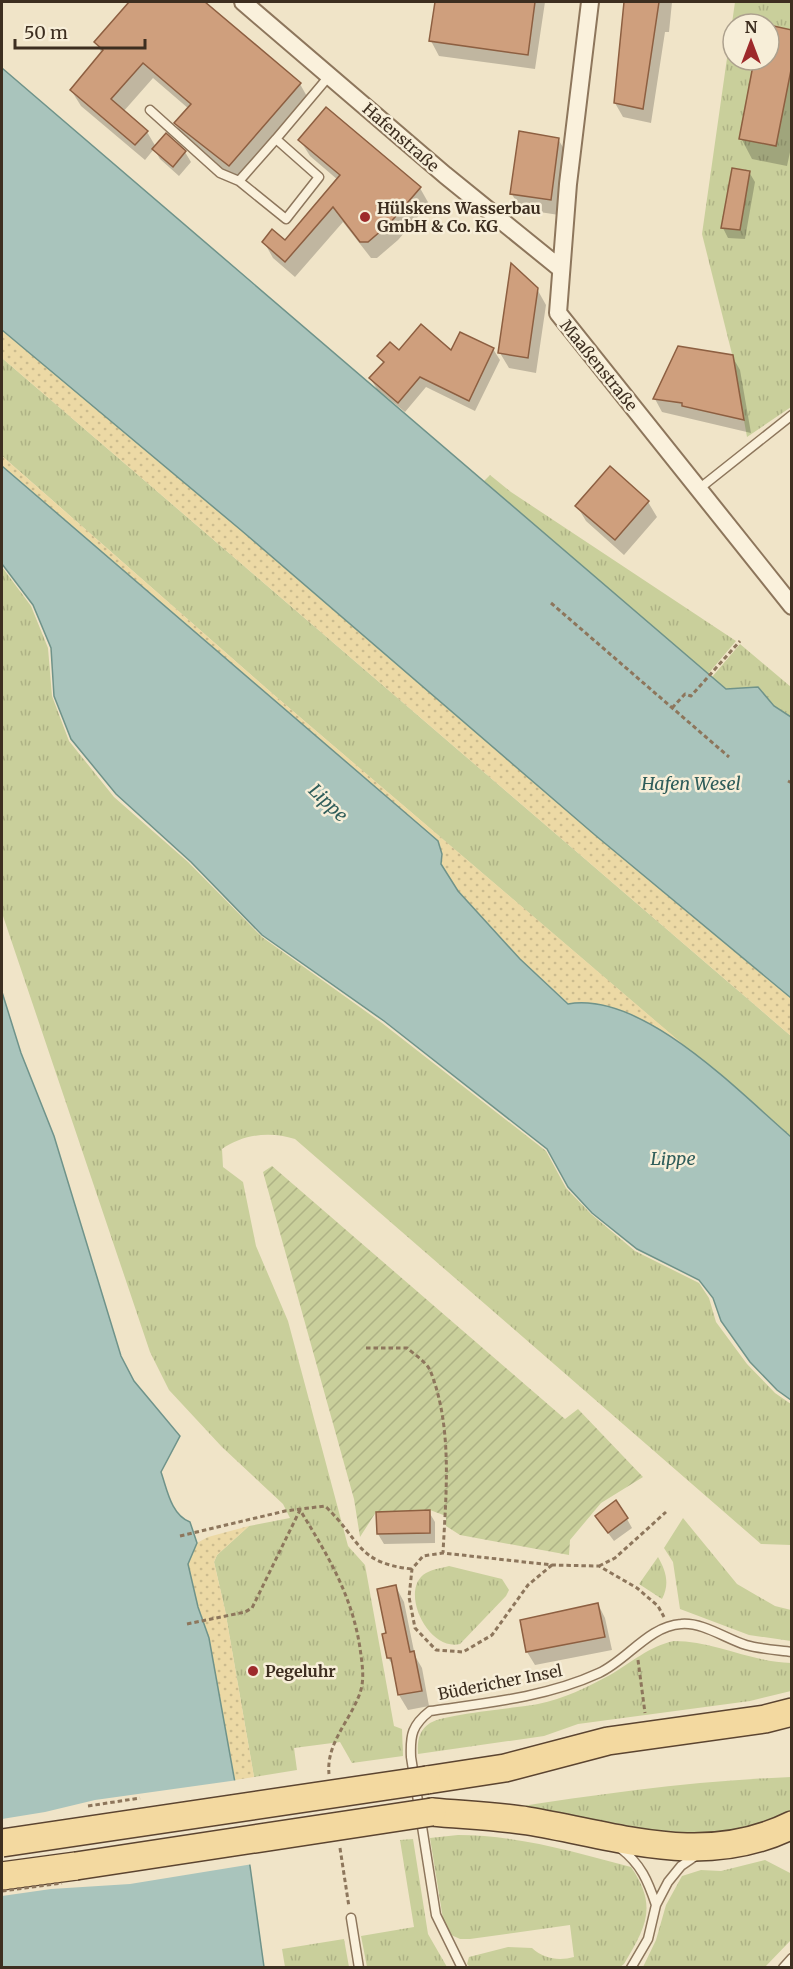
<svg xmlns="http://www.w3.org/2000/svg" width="793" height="1969" viewBox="0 0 793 1969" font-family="Merriweather,serif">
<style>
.grass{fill:url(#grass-tufts);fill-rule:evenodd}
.sand{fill:url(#sand-dots)}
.garden{fill:url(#garden-furrows)}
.water{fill:#a9c4bc;stroke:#6f938a;stroke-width:1.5}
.pier{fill:#f0e4c8}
.shadow{fill:#0003}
.building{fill:#cf9f7d;stroke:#8d5f41;stroke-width:1.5}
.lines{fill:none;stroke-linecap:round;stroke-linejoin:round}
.lane-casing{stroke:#8d765c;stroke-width:11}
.street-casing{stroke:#8d765c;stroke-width:20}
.primary-casing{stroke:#5b4430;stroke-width:30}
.path{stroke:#8d765c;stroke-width:3;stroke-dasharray:4.5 3;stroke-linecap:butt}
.lane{stroke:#faf1dc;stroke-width:8}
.street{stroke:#faf1dc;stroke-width:16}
.primary{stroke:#f3d9a0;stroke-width:27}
.primary-bridge-casing{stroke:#5b4430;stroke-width:30;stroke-linecap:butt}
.path-bridge{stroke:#8d765c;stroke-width:3;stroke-dasharray:4.5 3;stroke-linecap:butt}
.primary-bridge{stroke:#f3d9a0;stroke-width:27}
.poi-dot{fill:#9e2a2b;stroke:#f7eed8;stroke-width:2}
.labels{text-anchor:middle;stroke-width:5;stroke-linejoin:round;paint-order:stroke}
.street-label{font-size:16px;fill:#3d2e20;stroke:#f7eed8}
.poi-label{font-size:16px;font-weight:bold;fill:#3d2e20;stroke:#f7eed8;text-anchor:start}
.water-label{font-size:18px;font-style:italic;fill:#2f5d5a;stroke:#f7eed8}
</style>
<defs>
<pattern id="grass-tufts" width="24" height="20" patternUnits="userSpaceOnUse" patternTransform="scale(1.5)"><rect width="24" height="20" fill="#c9cf9b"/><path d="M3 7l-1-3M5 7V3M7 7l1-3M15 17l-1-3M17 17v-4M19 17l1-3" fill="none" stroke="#aeb285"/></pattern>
<pattern id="sand-dots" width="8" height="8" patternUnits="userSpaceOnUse" patternTransform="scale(1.5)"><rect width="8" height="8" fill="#ecd9a5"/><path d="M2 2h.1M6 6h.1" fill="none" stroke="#cbbb8e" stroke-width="1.8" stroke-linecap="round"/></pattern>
<pattern id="garden-furrows" width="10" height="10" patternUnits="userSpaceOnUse" patternTransform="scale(1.5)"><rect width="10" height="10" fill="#c9cf9b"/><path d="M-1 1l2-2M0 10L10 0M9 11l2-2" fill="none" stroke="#aeb285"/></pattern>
</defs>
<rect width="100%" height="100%" fill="#f0e4c8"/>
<path class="grass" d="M735 2H791V407L747 437 732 354 702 234ZM733 24H769V60H733Z
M2 358 791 1036V1137L274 695 2 456Z
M490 475 511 492 736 641 708 674 483 482Z
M2 567 31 606 48 648 52 696 69 741 114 797 188 862 262 937 382 1023 546 1151 566 1188 591 1214 635 1251 699 1283 709 1298 716 1322 747 1364 775 1393 791 1404V1545L761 1544 295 1139C270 1131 244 1134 222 1149L223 1167 243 1182 256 1246 288 1321 348 1546 365 1565 394 1726 402 1729 403 1756 352 1763 340 1742 294 1748 297 1770 254 1777 225 1610 214 1562 217 1555 249 1526 290 1518 283 1504 222 1447 169 1390 150 1352 2 913Z
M740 644 791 687V717L774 706 758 687 726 689 712 677Z
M683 1518 737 1584 775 1606 791 1610V1641L749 1635 680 1609 673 1562 664 1548Z
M658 1557C666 1571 670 1584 662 1599L639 1584Z
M449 1566 502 1579 509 1590 506 1596 460 1644C428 1652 398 1589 426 1573 433 1569 442 1568 449 1566Z
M674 1641C714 1641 751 1662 791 1663V1691L750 1701 578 1724 544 1736 418 1754C417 1741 419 1730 430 1723 444 1714 517 1708 538 1704 564 1699 587 1687 610 1675 631 1663 649 1646 674 1641Z
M791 1777V1814L700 1841 483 1812C586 1796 688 1781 791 1777Z
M458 1835C517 1835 575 1852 631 1867 658 1906 646 1927 624 1964L620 1967H470L467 1964 469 1957 508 1947 532 1948C544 1959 559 1961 574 1957L570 1925 470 1939H460L449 1934 443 1919 430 1838Z
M413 1839 428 1934 447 1967H367L361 1936 414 1927 400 1840Z
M765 1860 792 1874 791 1940 765 1967H643L656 1940 666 1905 682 1876 701 1870 721 1871Z
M344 1939 349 1967H285L282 1949Z"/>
<path class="sand" d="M2 330 242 531 595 835 791 998V1036L2 358Z
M2 456 274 695 685 1046C656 1027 604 996 569 1004L520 959 458 891 441 864 442 854 430 834 2 466Z
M249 1526 217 1555 214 1562 225 1610 254 1777 235 1780 209 1638 198 1607 188 1564 197 1543 208 1537Z"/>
<path class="garden" d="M272 1166 565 1419 578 1409 643 1477 601 1503 570 1540 569 1555 460 1535 446 1526V1516L430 1510 376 1512 360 1537 354 1499 263 1172Z"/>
<path class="water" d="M2 68 726 689 758 687 774 706 791 717V998L595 835 242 531 2 330Z
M2 466 430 834 438 841 442 854 441 864 458 891 520 959 568 1004C643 991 739 1092 791 1137V1400L777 1390 750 1362 721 1321 713 1298 699 1280 637 1249 592 1213 568 1187 547 1149 384 1021 262 935 191 862 116 794 71 739 54 696 51 648 33 605 2 564Z
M2 992 21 1053 54 1136 121 1356 134 1381 180 1436 161 1472C167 1489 171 1515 190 1522L197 1543 188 1564 198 1607 209 1638 250 1866 264 1967H2Z"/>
<path class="pier" d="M238 1780 253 1864 130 1884 51 1889 2 1896V1819L45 1812 95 1800Z"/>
<path class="shadow" d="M131 2 138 5 140 2H203L300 84 309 100 239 181 185 140 176 124 189 109 153 78 123 112 147 132 156 147 185 152 191 162 179 176 160 159 154 149 145 160 81 106 71 90 102 54 96 42Z
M436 2H545L535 69 439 56 431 41Z
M626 2H672L669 32H665L651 123 623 117 615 103Z
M769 27 792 31V143L787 166 752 159 741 138 756 60H769Z
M558 139 567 154 559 215 520 209 512 194Z
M300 140 420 188 429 204 398 240 377 258H371L343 222 295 277 273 258 264 242H285L338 180 310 156Z
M749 172 755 182 745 239 728 238 723 228Z
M537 289 546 305 536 373 509 368 500 353Z
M493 349 500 360 475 411 426 387 405 412 377 389 370 378 384 364 379 356 399 352 452 353Z
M732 356 740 370 751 433 662 412 655 399Z
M648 502 657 517 624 555 586 521 577 506Z
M429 1512 435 1522V1543L384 1544 378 1534Z
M627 1519 632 1528 614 1541 602 1525Z
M396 1587 404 1602 415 1656 422 1668 429 1706 408 1710 399 1695 394 1667 388 1658 387 1634Z
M598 1604 605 1618 612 1650 535 1665 527 1652 521 1621Z"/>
<path class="building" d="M129 2H205L301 83 229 166 174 123 191 104 143 63 111 99 148 131 135 145 70 90 103 50 94 42Z
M435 2H535L528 55 429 41Z
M624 2H659L643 109 614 103Z
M769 25 792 30V65L776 146 739 139 754 60H769Z
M326 107 421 187 389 224 368 242H360L333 207 285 262 262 242 272 229 285 240 340 175 298 140Z
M519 131 559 138 551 200 510 194Z
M166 133 186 151 173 167 152 149Z
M732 168 750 171 740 230 721 228Z
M511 263 538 288 528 358 498 353Z
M421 324 451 350 460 332 494 348 469 401 420 377 398 403 369 378 384 362 377 356 390 342 399 350Z
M678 346 733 355 744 420 682 406V403L653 399Z
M610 466 649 501 615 540 575 506Z
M616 1500 628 1518 608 1533 595 1516Z
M430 1510V1533L377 1534 376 1512Z
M396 1585 410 1652 414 1651 422 1691 398 1695 391 1658H387L382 1634 386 1633 377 1589Z
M598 1603 605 1637 526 1652 520 1620Z"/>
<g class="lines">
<defs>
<path id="lane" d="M150 110 220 173 239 181
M276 139 239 181 286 219 319 177 276 139 330 75
M700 488 792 415
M620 1848C641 1864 648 1881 656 1905
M351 1918 359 1968
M462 1968 436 1915 411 1757C410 1735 412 1725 430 1711 487 1703 547 1697 599 1673 627 1660 649 1626 681 1624 703 1622 726 1639 746 1645 760 1649 777 1650 792 1652
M631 1968 648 1939 656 1905 668 1882 681 1866 697 1855
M783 1968 792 1958"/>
<path id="street" d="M243 2 445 175 561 269
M590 2 568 184 558 313 792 606"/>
<path id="primary" d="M427 1780 505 1768 608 1741 765 1719 792 1712
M432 1812C464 1815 496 1816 528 1821 619 1836 703 1869 792 1825
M2 1876 76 1866"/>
</defs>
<use href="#lane" class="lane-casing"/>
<use href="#street" class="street-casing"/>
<use href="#primary" class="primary-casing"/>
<path class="path" d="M551 603 729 757
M672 708 685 694 691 696 740 641
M788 781 792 783
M366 1348H407C414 1354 426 1362 430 1370 453 1427 446 1493 443 1553
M180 1536 285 1511 325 1506C361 1540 356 1563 412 1569
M552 1565 528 1585 492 1635 463 1652 436 1650 415 1628 409 1597 412 1569 423 1556 443 1553 552 1565 599 1566 637 1588 658 1606 664 1617
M599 1566 615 1558 666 1512
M187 1624 245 1612 252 1608 300 1510C327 1554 352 1595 360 1648 362 1663 365 1679 360 1693 350 1721 326 1743 329 1774
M638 1660 645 1713
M340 1848 349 1907"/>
<use href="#lane" class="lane"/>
<use href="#street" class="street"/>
<use href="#primary" class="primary"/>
<defs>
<path id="primary-bridge" d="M2 1843 427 1780
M76 1866 432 1812"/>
</defs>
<use href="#primary-bridge" class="primary-bridge-casing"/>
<path class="path-bridge" d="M88 1806 140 1798
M2 1891 62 1883"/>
<use href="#primary-bridge" class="primary-bridge"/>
</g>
<g class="poi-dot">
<circle cx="365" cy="217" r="6"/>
<circle cx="253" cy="1671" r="6"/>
</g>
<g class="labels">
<g class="street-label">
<text transform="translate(401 137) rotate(41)" y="6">Hafenstraße</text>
<text transform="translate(599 365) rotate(51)" y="6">Maaßenstraße</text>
<text transform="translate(500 1682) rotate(-11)" y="6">Büdericher Insel</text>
</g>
<g class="poi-label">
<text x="377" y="214">Hülskens Wasserbau<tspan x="377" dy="18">GmbH &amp; Co. KG</tspan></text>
<text x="265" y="1677">Pegeluhr</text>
</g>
<g class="water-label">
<text x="691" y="790">Hafen Wesel</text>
<text transform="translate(328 803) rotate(44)" y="6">Lippe</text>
<text x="673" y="1165">Lippe</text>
</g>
</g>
<rect width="793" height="1969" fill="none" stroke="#3d2e20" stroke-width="6"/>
<g transform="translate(751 42)"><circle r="28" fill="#f7eed8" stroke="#ada18e" stroke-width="1.5"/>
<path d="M0-4.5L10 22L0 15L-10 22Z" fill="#9e2a2b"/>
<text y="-9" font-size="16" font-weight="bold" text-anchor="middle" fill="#3d2e20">N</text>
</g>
<path d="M15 39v9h130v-9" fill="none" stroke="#3d2e20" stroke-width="3"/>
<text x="24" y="39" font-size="18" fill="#3d2e20" stroke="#f7eed8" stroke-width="4.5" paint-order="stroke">50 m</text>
</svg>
